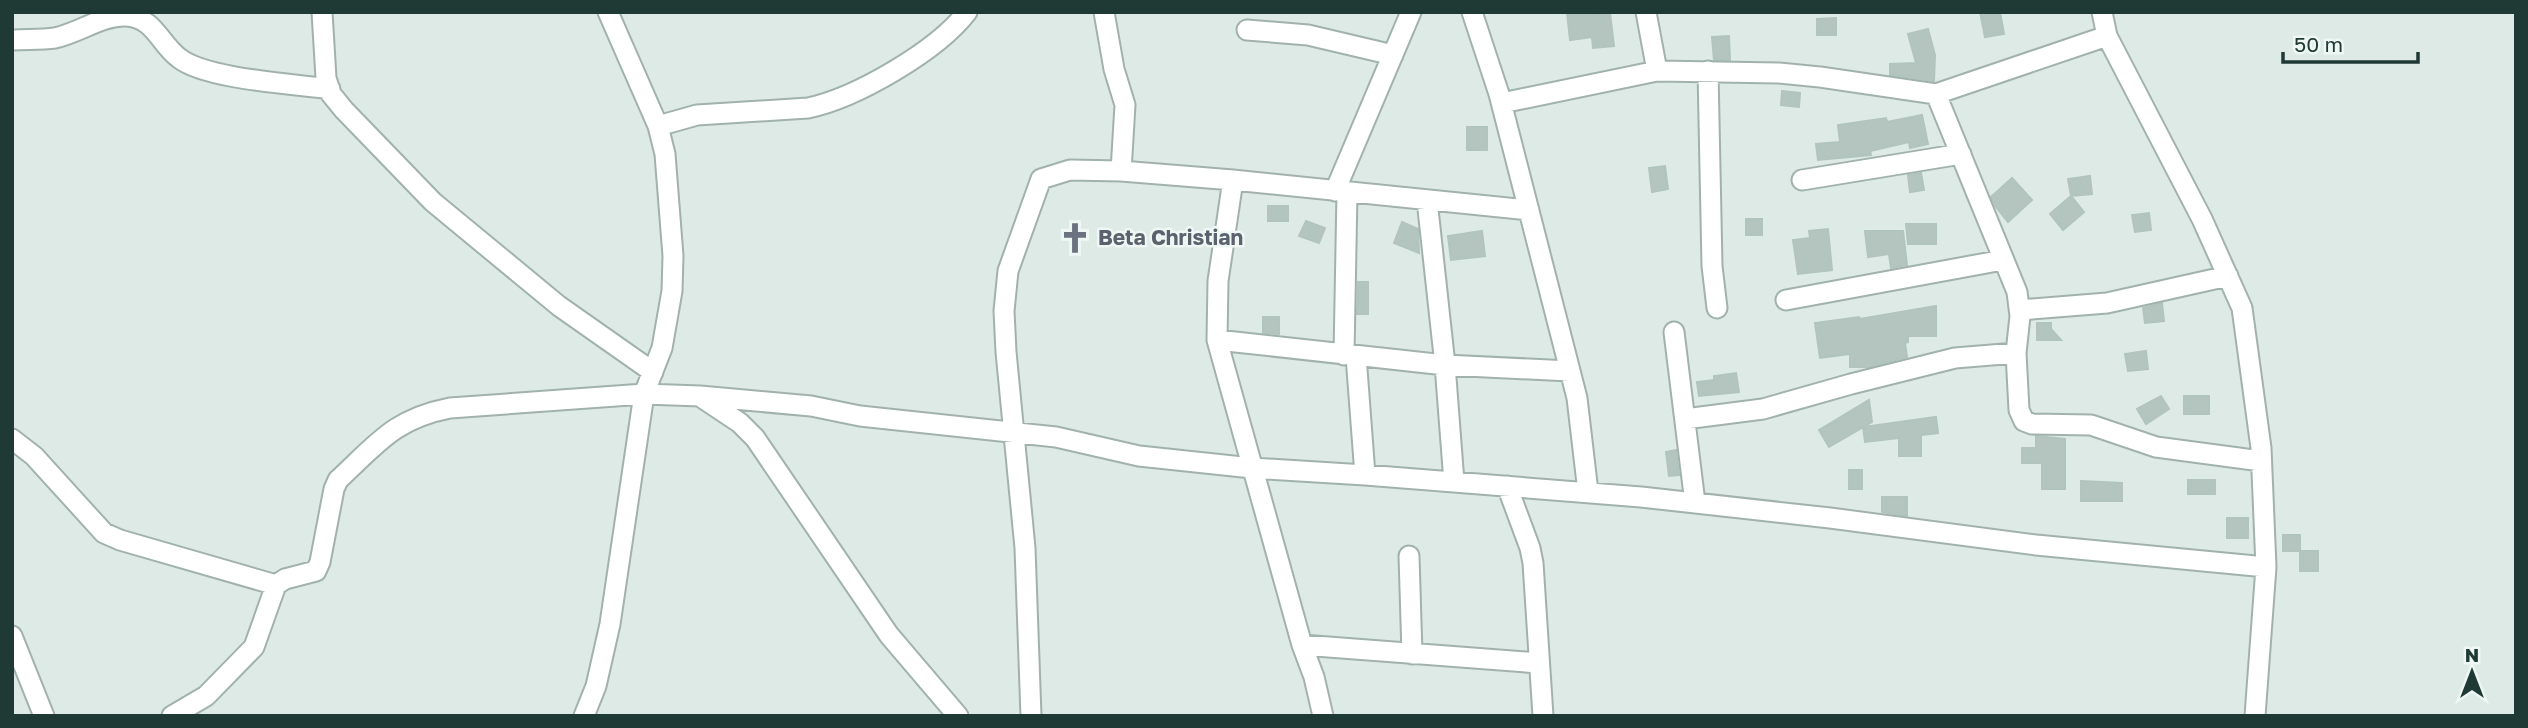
<svg xmlns="http://www.w3.org/2000/svg" width="2528" height="728" viewBox="0 0 2528 728" font-family="'Golos Text',sans-serif">
<style>
.building{fill:#b4c5bf;stroke:#b1c4bd;stroke-width:2}
.lines{fill:none;stroke-linecap:round;stroke-linejoin:round}
.street-casing{stroke:#a1b2ad;stroke-width:23}
.street{stroke:#fff;stroke-width:19}
.labels{text-anchor:middle;stroke-width:5;stroke-linejoin:round;paint-order:stroke}
.worship-label{font-size:21px;font-weight:bold;fill:#5b616d;stroke:#eef7f3;text-anchor:start}
</style>
<rect width="100%" height="100%" fill="#deeae6"/>
<path class="building" d="M1567 12H1590V15L1610 13 1614 46 1593 48 1592 37 1570 40Z
M1980 12H2000L2004 34 1985 37Z
M1836 18V35H1817V19Z
M1928 29 1935 55 1934 81 1890 75V64L1916 63 1908 34Z
M1729 36 1730 60H1714L1712 37Z
M1782 91 1800 93 1799 107 1781 105Z
M1922 115 1928 144 1910 148 1909 142 1870 151 1871 155 1818 160 1816 144 1840 142 1838 125 1886 118 1887 122Z
M1467 127H1487V150H1467Z
M1665 166 1668 189 1652 192 1649 168Z
M1921 173 1924 190 1910 192 1908 175Z
M2090 176 2092 194 2071 196 2068 179Z
M2012 178 2032 200 2008 222 1996 207 1991 197Z
M2071 196 2084 212 2063 230 2050 214Z
M1268 206H1288V221H1268Z
M2149 213 2151 230 2135 232 2132 215Z
M1746 219H1762V235H1746Z
M1306 221 1325 228 1319 243 1299 236Z
M1402 222 1418 229 1419 253 1394 243Z
M1906 224H1936V244H1908Z
M1828 229 1832 270 1798 274 1793 240 1810 238 1809 231Z
M1482 231 1485 256 1451 260 1448 236Z
M1865 231H1903L1907 265 1891 268 1889 254 1868 257Z
M1358 282H1368V314H1357Z
M2162 303 2164 321 2145 323 2143 308Z
M1936 306V336H1908V342L1905 343 1907 357 1869 367H1850V354L1820 358 1815 323 1859 317 1860 319Z
M1263 317H1279V334L1263 333Z
M2037 323H2051V329L2061 340H2037Z
M2146 351 2148 369 2128 371 2125 354Z
M1736 373 1739 392 1699 396 1697 382 1714 380V376Z
M2161 396 2169 409 2146 424 2137 409Z
M2184 396H2209V414H2184Z
M1869 400 1872 422 1829 447 1819 430Z
M1936 417 1938 433 1921 435V456H1899V438L1865 442 1863 427Z
M2036 436 2065 439V489H2042V463H2022V448H2036Z
M1676 450 1679 475 1669 476 1666 452Z
M1849 470H1862V489H1849Z
M2188 480H2215V494H2188Z
M2081 481 2122 483V501H2081Z
M1882 497H1907V516L1882 512Z
M2227 518H2248V538H2227Z
M2283 535H2300V551H2283Z
M2300 551H2318V571H2300Z"/>
<g class="lines">
<defs>
<path id="street" d="M322 12 326 78 331 94 344 110 433 202 559 306 653 372
M1104 12 1114 69 1125 105 1121 171 1233 180 1218 281 1217 340 1302 645 1314 677 1323 716
M1472 12 1499 94 1577 398 1588 492
M1646 12 1657 71 1779 73 1820 77 1936 94 2107 36 2102 12
M1247 30 1308 35 1393 55
M2107 36 2202 219 2242 308 2261 448 2266 567 2255 716
M12 40C26 39 41 40 55 38 79 33 102 15 126 16 155 18 159 43 179 58 205 79 294 84 330 89
M1708 71 1712 266 1717 308
M1936 94 2017 292 2020 316 2016 353 2019 410 2024 421 2032 424 2091 425 2156 447 2261 461
M1502 103 1657 71
M658 126 697 115 808 108C856 98 937 51 967 12
M1233 180 1529 210
M1802 180 1961 154
M1335 191 1411 12
M1427 200 1445 365 1454 482
M1786 300 2003 260
M2020 310 2107 303 2228 276
M1674 332 1695 503
M1217 340 1445 365 1570 371
M1344 355 1347 192
M1356 356 1365 475
M701 397 740 423 755 438 889 635 958 716
M1685 419 1763 409 1851 384 1955 358 2016 353
M12 439 34 456 104 533 120 540 276 585
M1507 486 1530 548 1533 563 1543 716
M1409 556 1412 654
M12 636 44 716
M1302 645 1539 663
M172 716 206 696 254 647 276 585 285 579 316 571 320 562 334 489 338 480C378 443 394 419 450 408L644 394 700 396 811 406 860 416 1056 437 1139 456 1252 468 1365 475 1641 497 1830 518 2036 545 2266 567
M584 716 596 686 610 624 644 394 662 348 672 291 673 256 665 154 658 126 608 12
M1031 716 1025 548 1006 352 1004 311 1008 271 1041 179 1070 170 1121 171"/>
</defs>
<use href="#street" class="street-casing"/>
<use href="#street" class="street"/>
</g>
<defs>
<symbol id="church-bare" viewBox="-9 -9 18 18"><path d="M-1.2-6h2.4v3.5h3.3v2.4h-3.3V6h-2.4V-.1h-3.3v-2.4h3.3Z" fill="#6b7280" stroke="#eef7f3" stroke-width="2.5" paint-order="stroke"/></symbol>
</defs>
<g fill-rule="evenodd">
<use href="#church-bare" x="1053" y="216" width="44" height="44"/>
</g>
<g class="labels">
<g class="worship-label">
<text x="1098" y="245">Beta Christian</text>
</g>
</g>
<rect width="2528" height="728" fill="none" stroke="#1f3a35" stroke-width="28"/>
<g transform="translate(2472 672)" stroke="#eef7f3" stroke-width="5" paint-order="stroke">
<path d="M0-5L12 26L0 18L-12 26Z" fill="#1f3a35"/>
<text y="-10" font-size="19" font-weight="bold" text-anchor="middle" fill="#1f3a35">N</text>
</g>
<path d="M2283 52v10h135v-10" fill="none" stroke="#1f3a35" stroke-width="3.5"/>
<text x="2294" y="52" font-size="21" fill="#1f3a35" stroke="#eef7f3" stroke-width="5" paint-order="stroke">50 m</text>
</svg>
